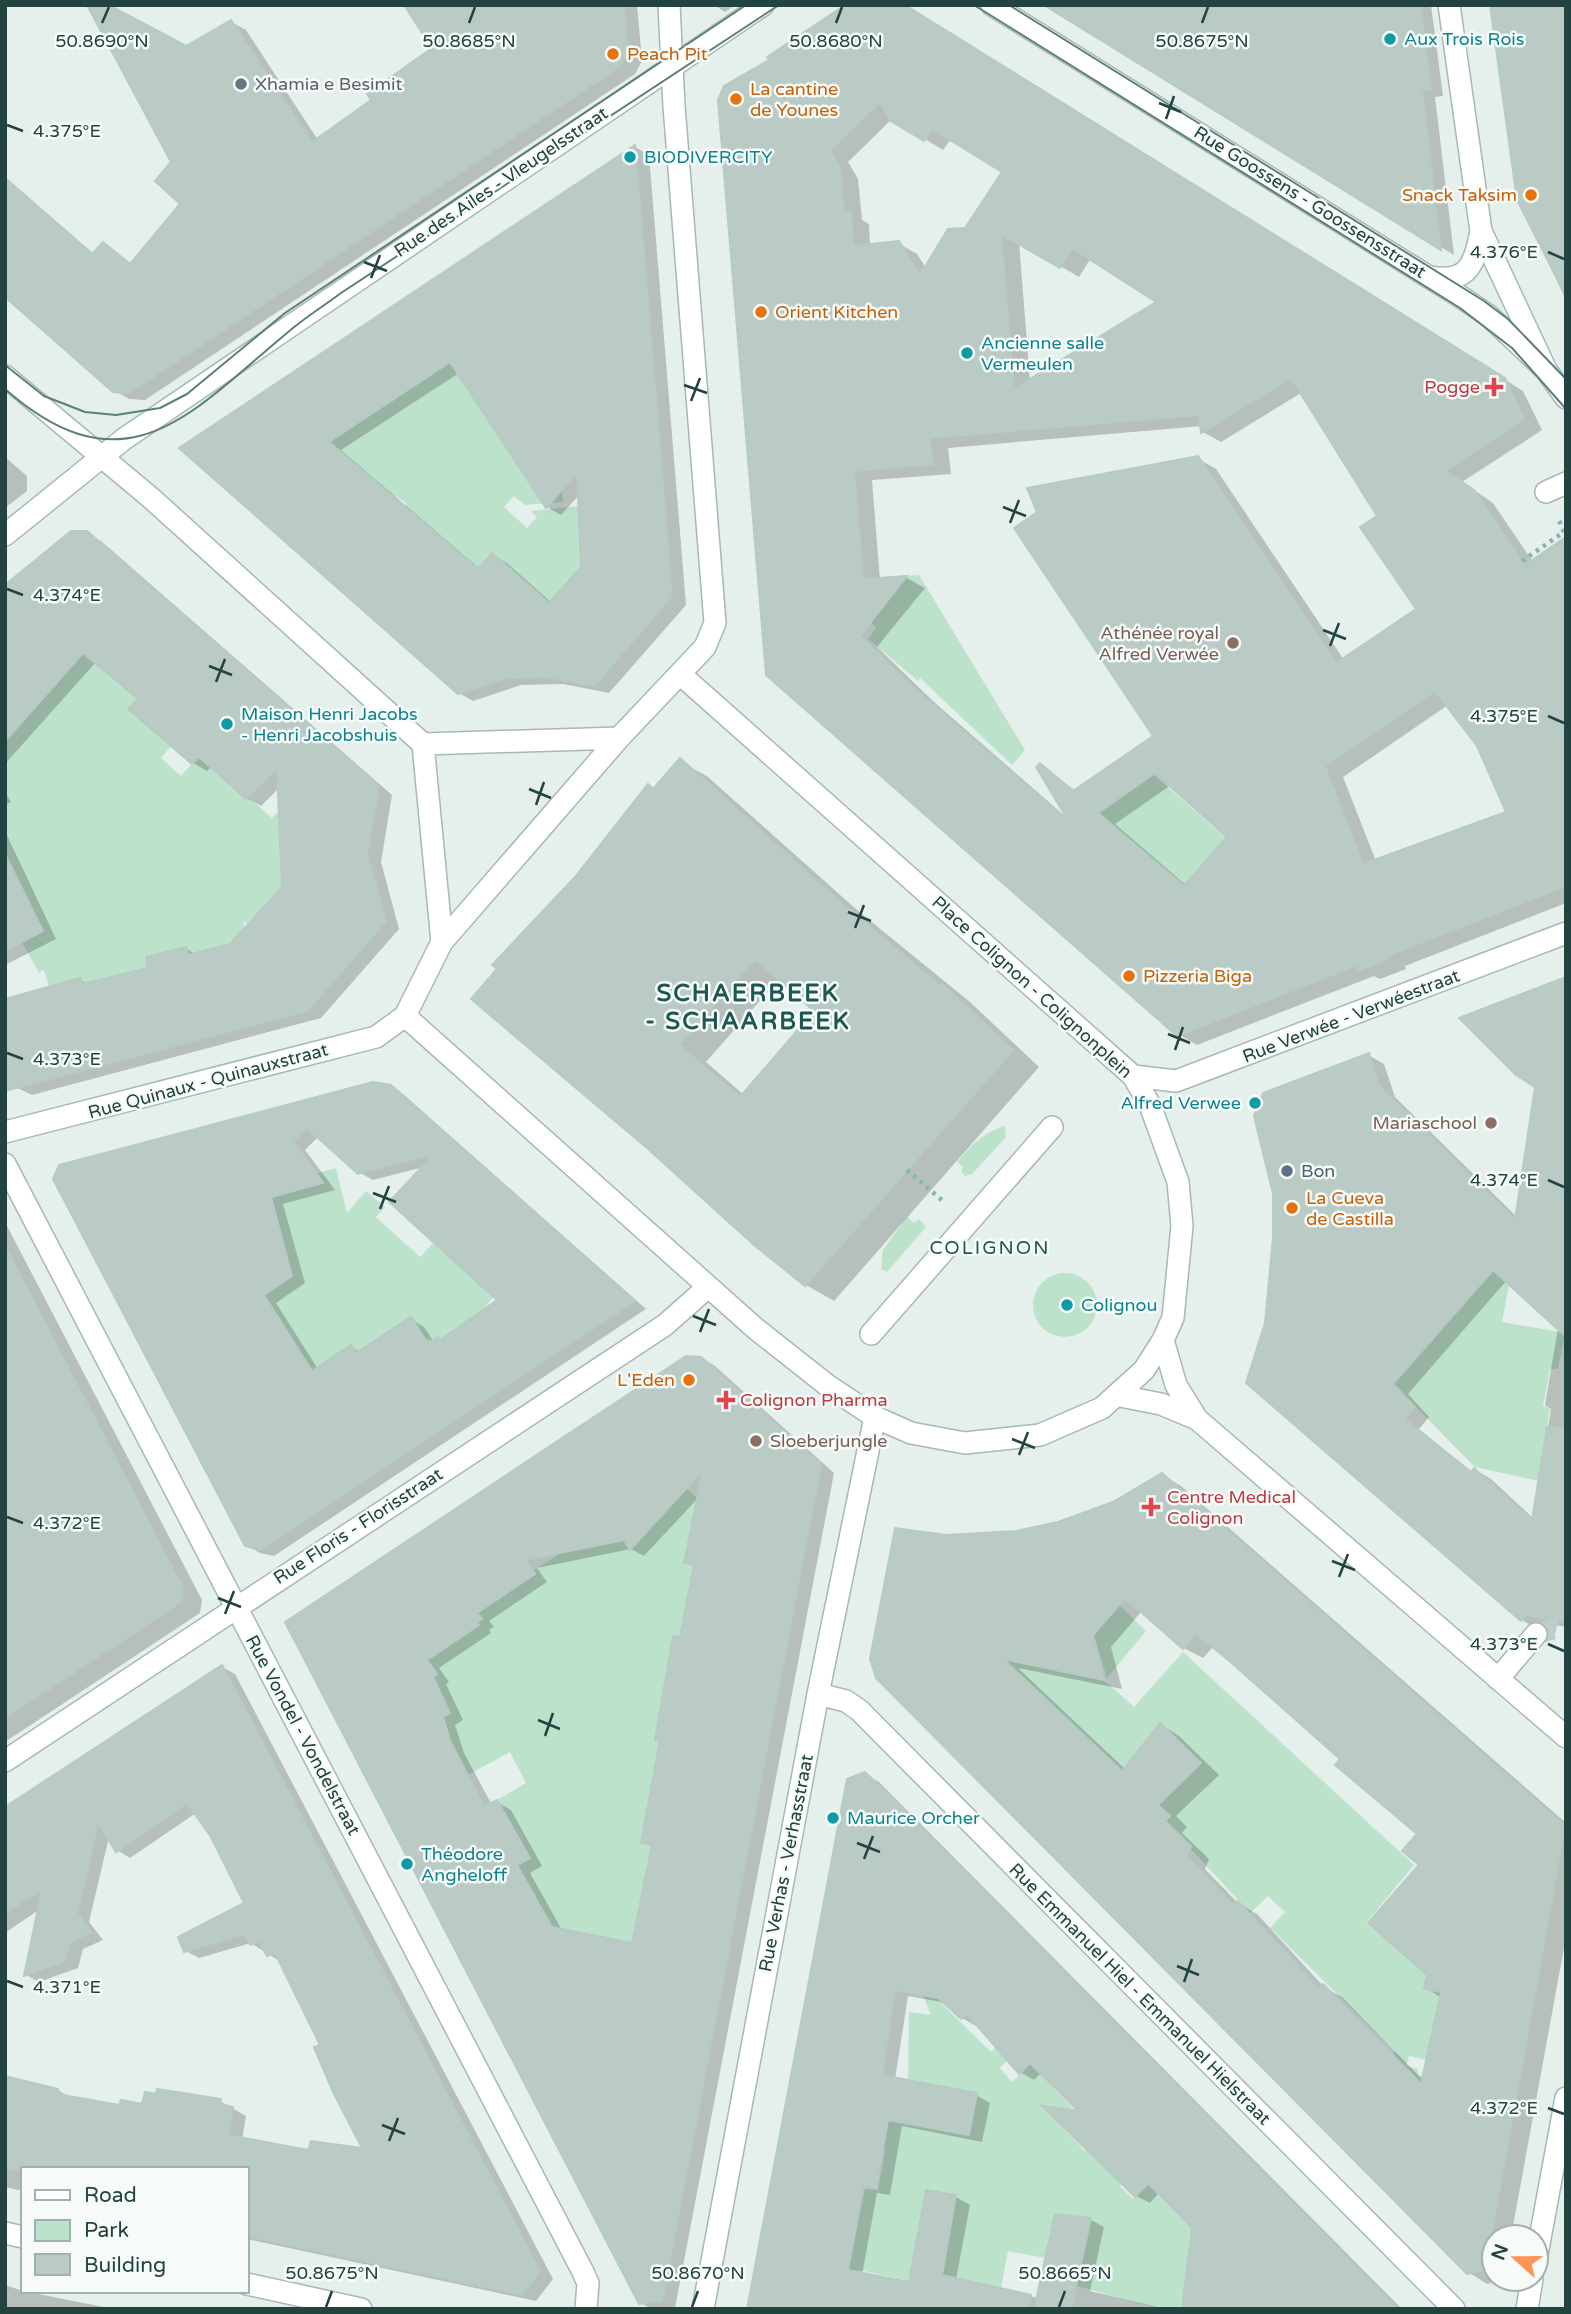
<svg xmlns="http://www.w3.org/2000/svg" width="1571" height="2314" viewBox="0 0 1571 2314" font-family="'Varela Round',sans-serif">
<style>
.green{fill:#bde2cc}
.shadow{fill:#0003;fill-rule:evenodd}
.building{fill:#bacbc6;stroke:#b7cac4;stroke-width:2;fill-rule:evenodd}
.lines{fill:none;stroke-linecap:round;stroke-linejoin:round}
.minor-tunnel{stroke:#becdc9;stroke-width:21;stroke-dasharray:21 10;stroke-linecap:butt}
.minor-casing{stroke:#a7b8b5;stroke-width:24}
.path{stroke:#83b6ad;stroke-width:4.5;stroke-dasharray:3.5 5;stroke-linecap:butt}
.minor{stroke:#fff;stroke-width:21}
.tram{stroke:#5d7f7a;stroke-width:2}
.ticks{fill:none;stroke:#22433f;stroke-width:2.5}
.culture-dot{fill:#0f9aa8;stroke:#f6fbf9;stroke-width:2.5}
.food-dot{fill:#e8710a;stroke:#f6fbf9;stroke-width:2.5}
.worship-dot{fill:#6b7280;stroke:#f6fbf9;stroke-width:2.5}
.health-dot{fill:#e0444e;stroke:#f6fbf9;stroke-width:2.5}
.education-dot{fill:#8d6e63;stroke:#f6fbf9;stroke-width:2.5}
.service-dot{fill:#5c6f8a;stroke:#f6fbf9;stroke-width:2.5}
.labels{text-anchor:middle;stroke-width:5;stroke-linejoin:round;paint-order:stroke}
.culture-label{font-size:18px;fill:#0d838f;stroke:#f6fbf9;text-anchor:start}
.food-label{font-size:18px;fill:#c56008;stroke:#f6fbf9;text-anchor:start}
.worship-label{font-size:18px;fill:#5b616d;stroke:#f6fbf9;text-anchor:start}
.street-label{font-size:18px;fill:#22433f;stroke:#f6fbf9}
.health-label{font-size:18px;fill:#be3a42;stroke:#f6fbf9;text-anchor:start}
.education-label{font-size:18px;fill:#785e54;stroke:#f6fbf9;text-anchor:end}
.service-label{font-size:18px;fill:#4e5e75;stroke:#f6fbf9;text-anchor:start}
.neighbourhood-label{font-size:19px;letter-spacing:2px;fill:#1c5851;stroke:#f6fbf9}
.district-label{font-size:24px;font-weight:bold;letter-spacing:2px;fill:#1c5851;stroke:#f6fbf9}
.ticks-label{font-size:18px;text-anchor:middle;fill:#22433f;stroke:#f6fbf9;stroke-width:5;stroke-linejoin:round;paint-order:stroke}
</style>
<rect width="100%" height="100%" fill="#e5efec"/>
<path class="green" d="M450 362 527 480 561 476 563 502 525 505 514 496 504 507 527 528 537 517 531 511 578 506 590 555 549 603 524 580 496 613 489 572 481 566 463 584 405 507 407 504 396 496 384 509 367 496 378 482 348 458 319 448Z
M919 575 1025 750 1012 765 920 678 918 681 868 639 876 628 869 620 907 576Z
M83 653 138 699 128 709 171 746 161 758 181 776 204 751 219 775 246 799 248 797 272 818 279 811 281 860 291 891 248 924 243 921 248 939 188 955 185 947 146 957 148 968 82 984 80 978 49 987 44 970 39 973 22 942 43 931 5 874 13 870 5 852V719L15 730 57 684 39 663 61 656 71 668Z
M1154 775 1231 842 1180 890 1120 831 1114 838 1089 819Z
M1005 1126 1006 1137 972 1174 965 1176 961 1172 963 1167 957 1162C972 1144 983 1133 1005 1126Z
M336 1168 347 1213 366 1191 385 1207 376 1217 420 1257 439 1237 464 1270 499 1291 478 1315 440 1340 438 1337 434 1340 422 1338 360 1359 351 1345 337 1354 322 1386 264 1295 292 1275 271 1197 304 1177Z
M907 1217 914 1223 919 1219 926 1227 887 1272 881 1269 883 1250Z
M1493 1270 1509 1285 1502 1322 1565 1333 1558 1369H1550L1543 1406 1550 1408 1539 1481 1475 1467 1392 1383Z
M1033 1305a32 32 0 1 1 64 0a32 32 0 1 1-64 0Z
M684 1487 721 1517 706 1567 702 1603 687 1600 680 1637 673 1636 655 1739 675 1743 659 1838 642 1835 640 1842 656 1845C644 1879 640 1909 638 1944L590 1934 563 1967 532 1892 517 1865 530 1858 497 1800 526 1783 510 1752 468 1775 439 1720 450 1713 431 1678 437 1674 407 1630 471 1631 482 1619 476 1611 535 1574 533 1571 559 1554 557 1548 619 1533 630 1550Z
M1117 1603 1146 1631 1107 1678 1087 1614Z
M1005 1629 1016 1662 1037 1666 1046 1644 1054 1671 1105 1681 1134 1707 1183 1652 1414 1865 1366 1923 1401 1952 1430 1955 1424 1989 1441 1992 1427 2060 1409 2056 1406 2066 1418 2069V2075L1435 2079 1432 2096 1382 2066 1395 2051 1270 1928 1285 1912 1268 1896 1250 1913 1165 1821 1169 1815 1158 1805 1166 1797 1132 1804 961 1644Z
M957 1987 942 2004 991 2052 1004 2039 1013 2048 1003 2057 1007 2061 1000 2068 1012 2082 1035 2060 1043 2068 1039 2073 1075 2111 1061 2126 1085 2151 1092 2145 1125 2180 1120 2186 1133 2199 1152 2182 1160 2189 1157 2194 1237 2275 1203 2309 1184 2291 1180 2309C1146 2309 1111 2294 1076 2286L1091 2218 1055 2214 1045 2258 1008 2251 1001 2288 987 2285 978 2296 859 2270 852 2294 841 2261 850 2262 865 2189 878 2190 885 2151 870 2149 883 2119 969 2134 976 2093 908 2080 909 2012 931 2015 923 1995Z"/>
<path class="shadow" d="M406 5H637L642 61 635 74 145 400 129 399 114 390 5 295V177L94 254 103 244 132 264 182 204 173 162 186 48 231 22 246 30 318 140 373 101 435 48Z
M714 5H735L725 12Z
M903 5 1523 391 1542 430 1462 482 1493 503 1533 562 1566 539V903L1405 966 1406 969 1380 979 1374 976 1197 1045 1178 1034 767 674 719 100ZM892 119 943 150 951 139 1004 171 966 229 926 268 917 254 898 243 870 246 869 224 862 220 858 179 848 162ZM1019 242 1079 277 1091 258 1159 302 1030 381ZM1301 393 1380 516 1418 610 1344 660 1216 469 1197 458 1156 737 1076 791 1041 766 1066 817 934 702 877 647 925 588 907 578 880 580 872 480 951 474 948 448 1202 426 1203 432 1221 442ZM1448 705 1478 745 1508 813 1376 861 1343 777ZM1171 785 1229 837 1187 886 1115 824Z
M1049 5H1431L1443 96 1435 97 1454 255Z
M1566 5V300L1518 200Z
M635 147 649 155 686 605 609 693 563 684 521 685 473 701 459 693 182 449ZM459 373 547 507 561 515 580 494 583 567 552 603 507 563 493 555 480 569 341 450Z
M5 457 27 476V491L5 508Z
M86 533 101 541 392 795 381 862 399 929 321 1018 32 1095 5 1082 80 980 88 984 150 969 186 948 196 955 231 945 284 888 279 788 261 806 247 798 212 766 207 771 193 763 131 709 140 699 96 662 5 764V587Z
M680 761 708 777 857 910 970 1002 1039 1067 834 1301 806 1285 755 1244 648 1147 655 790ZM780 978 817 1010 744 1095 706 1062Z
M5 792 11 802 5 805Z
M5 831 56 939 5 965Z
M1566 979V1627L1543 1623 1537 1629 1522 1620 1248 1382 1368 1055 1384 1064 1395 1097 1517 1217ZM1507 1280 1558 1328 1545 1405 1551 1409 1534 1519 1491 1479 1475 1470 1473 1473 1419 1429 1429 1417 1408 1394Z
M390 1087 404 1095 646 1309 274 1556 260 1553 246 1545 55 1178ZM319 1136 359 1172 373 1180 424 1167 499 1300 442 1341 438 1339 434 1342 424 1327 411 1319 360 1352 351 1347 318 1369 276 1303 305 1283 283 1204 335 1190 305 1150Z
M5 1222 202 1600 200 1613 5 1742Z
M701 1358 715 1366 834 1473 675 2308 651 2309 640 2302 287 1623ZM700 1496 686 1562 695 1567 682 1639 657 1739 662 1742 643 1842 653 1847 633 1945 562 1930 530 1873 542 1866 511 1810 497 1802 492 1805 464 1753 455 1725 463 1720 446 1684 449 1682 439 1668 491 1633 489 1630 494 1627 489 1621 547 1582 537 1568 631 1549 644 1556Z
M1162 1475 1181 1486 1566 1823V1937L1511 2237H1494V2279L1504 2280 1487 2284 1468 2272 877 1677 946 1537 1016 1532 1059 1523 1113 1503ZM1142 1611 1184 1648 1203 1658 1213 1647 1343 1759 1419 1834 1429 1974 1426 1988 1442 1998 1423 2080 1342 1997 1324 1987 1257 1914 1238 1903 1205 1869 1209 1859 1182 1833 1187 1827 1176 1816 1219 1775 1179 1736 1161 1725 1125 1769 1018 1668 1122 1689 1111 1647Z
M222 1667 235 1674 553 2279 536 2301 247 2239V2169H23V2191L5 2187V2078L58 2090 71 2098 121 2107 220 2101 246 2116 242 2140 308 2157 366 2150 322 2046 281 1962 251 1943 199 1958 186 1951 246 1904 213 1836 196 1813 130 1858 117 1850 109 1837 89 1922 103 1940 83 1949 78 1968 39 1982 26 1975 40 1909 5 1933V1808Z
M864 1774 879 1782 1402 2309H1184L1194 2227 1160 2192 1150 2203 1136 2196 1083 2113 1042 2072 1034 2080 1020 2072 978 2024 976 2026 962 2018 947 2003 908 1996 895 2079 976 2095 990 2103 982 2142 902 2126 890 2195 877 2193 862 2275 911 2284 928 2192 956 2197 970 2205 956 2280 1038 2298 1056 2216 1091 2220 1104 2227 1090 2291 1166 2309H749Z
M5 2285 23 2291 114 2309H5Z"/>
<path class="building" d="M87 5H109L186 46 231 20 312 142 371 100 367 94 432 48 404 5H624L628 52 620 66 167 368 129 393 113 392 5 297V178L92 254 103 242 130 264 180 204 155 181 171 162Z
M845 5H905L1505 378 1524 419 1445 471 1474 490 1525 565 1566 537V886L1387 956 1389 959 1359 970 1358 965 1177 1036 766 675 718 100 724 86 769 60 767 57ZM880 102 891 121 924 141 932 129 1002 172 965 228 948 229 920 275 899 241 853 246 851 211H844L840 167 830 151ZM1001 234 1060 268 1072 248 1156 302 1014 389ZM1291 378 1377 516 1360 527 1416 609 1336 663 1198 456 1027 488 1037 512 1014 528 1153 736 1073 791 1040 763 1036 767 1069 822 915 689 860 636 907 576 863 579 854 471 933 464 930 438 1199 415 1201 433ZM1435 691 1477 746 1506 812 1363 864 1325 766ZM1155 773 1227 837 1184 886 1098 813Z
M1044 5H1420L1431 90H1422L1441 250Z
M1490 5H1566V296L1517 200Z
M635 145 672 596 594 686 547 677 506 678 458 694 179 448ZM450 362 546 508 577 473 581 567 549 603 492 553 478 569 329 442Z
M71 531H87L379 786 367 854 386 921 307 1011 5 1091V999L80 978 82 984 148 968 146 957 186 947 188 955 230 944 282 887 277 769 246 799 199 757 192 764 128 709 138 699 83 653 5 741V585Z
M680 758 829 892 940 986 942 984 1013 1050 805 1286 754 1245 647 1148 471 999 497 969 492 965 575 877 648 784 653 789ZM755 959 814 1011 740 1097 679 1045Z
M5 854 43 931 5 951Z
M1566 977V1337L1493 1270 1393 1384 1415 1407 1404 1419 1471 1472 1474 1468 1532 1520 1547 1427 1566 1428V1622L1526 1615 1521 1621 1246 1383 1265 1323 1273 1238V1194L1254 1116 1263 1093 1369 1053 1379 1086 1515 1220 1535 1087 1516 1075 1459 1018Z
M373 1082 391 1085 635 1301 260 1550 245 1546 53 1179 59 1165ZM307 1128 358 1174 434 1154 389 1202 497 1300 440 1340 438 1337 428 1344 411 1317 356 1353 351 1345 312 1371 264 1295 292 1276 271 1197 323 1183 293 1141Z
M5 1246 183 1588 181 1602 5 1718Z
M686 1356 701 1357 821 1464 662 2301 639 2304 285 1622ZM703 1470 684 1563 694 1565 680 1637 673 1636 655 1740H660L641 1843 652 1845 632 1943 552 1927 517 1865 530 1858 497 1800 484 1806 451 1743 443 1717 450 1713 433 1677 437 1674 427 1660 479 1625 477 1622 482 1619 477 1613 535 1574 525 1560 624 1540 630 1550Z
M1162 1473 1565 1826 1485 2270 1467 2274 876 1678 870 1659 895 1528 946 1535 1016 1531 1058 1522 1113 1502ZM1125 1598 1183 1649 1196 1634 1226 1658 1340 1759 1335 1765 1417 1834 1402 1851 1419 1865 1368 1923 1427 1975 1424 1989 1441 1992 1421 2084 1323 1984 1318 1988 1238 1901 1233 1905 1187 1857 1191 1846 1165 1821 1170 1816 1158 1805 1201 1763 1160 1723 1122 1771 1003 1659 1104 1680 1093 1635Z
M222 1665 540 2271 522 2295 247 2236V2169H5V2076L58 2089 57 2094 119 2105 121 2100 142 2104 145 2092 156 2094 157 2089 221 2099 219 2104 233 2107 228 2135 308 2150 311 2141 362 2148 333 2092 314 2047 320 2045 275 1953 267 1956 259 1941 250 1945 245 1934 184 1952 178 1937 244 1903 211 1837 187 1803 116 1852 98 1823 77 1913 91 1932 70 1942 65 1961 24 1976 42 1889 5 1913V1807Z
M865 1772 896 1802 1398 2309H1182L1192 2228 1148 2183 1135 2197 1042 2106 1078 2111 1030 2063 1019 2074 967 2014 961 2019 938 1998 895 1990 882 2075 977 2093 969 2135 888 2120 876 2188 863 2186 848 2270 909 2282 926 2190 956 2195 942 2275 1031 2295 1029 2309H747L847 1779Z
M1055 2214 1091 2218 1071 2309H1034Z"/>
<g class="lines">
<path class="minor-tunnel" d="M1536 1634 1553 1629 1566 1632"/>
<defs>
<path id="minor" d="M992 5 1461 297 1489 316 1546 370
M1449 5 1481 231 1546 370 1566 398
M1430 277C1468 284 1475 264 1481 231
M5 376 151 498 423 744
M1546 492 1566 483
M5 535 124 439 763 5
M423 744 442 942
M423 744 619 738
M405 1016 756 1329 827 1385 875 1417 911 1433 965 1443 1040 1435 1102 1408 1144 1370 1163 1340 1173 1318 1182 1226 1178 1182 1150 1105 1133 1076 680 674
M1133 1076 1176 1081 1566 933
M5 1132 376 1037 405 1016 442 942 619 738 705 647 715 623 674 106 669 5
M5 1164 582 2270 588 2283 586 2309
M871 1334 1052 1127
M1163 1340 1176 1385 1197 1419 1566 1737
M1120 1396 1161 1404 1197 1419
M1498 1679 1536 1634
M818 1694 846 1701 859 1710 1454 2309
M5 1761 665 1325 708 1287
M5 2233 23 2237
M1536 2260 1566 2098
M247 2284 361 2309
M703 2309 818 1694 875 1417
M1527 2309 1532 2279"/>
</defs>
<use href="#minor" class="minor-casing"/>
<path class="path" d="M1522 561 1564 532 1558 518
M907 1170 944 1202"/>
<use href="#minor" class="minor"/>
<path class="tram" d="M974 5 1460 308 1512 348 1566 409
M1009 5 1484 301 1508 319 1566 379
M5 365 44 396 85 412 116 415 160 408 187 394 285 313 746 5
M5 389C129 498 195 408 293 328 309 315 325 305 341 293L779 5"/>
</g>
<path class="ticks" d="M102 23 109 7M469 23 475 7M836 23 842 7M1202 23 1208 7M1159 103 1181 112M1166 119 1174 96M7 125 23 131M1548 252 1564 259M364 262 387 271M371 278 380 255M684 385 707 393M691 401 700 378M1003 507 1026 516M1010 523 1019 500M7 589 23 595M1323 630 1346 639M1330 646 1339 623M209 666 232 675M216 682 225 659M1548 716 1564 723M529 789 551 798M536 805 544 782M848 912 871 921M855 928 864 905M1168 1034 1190 1043M1175 1050 1183 1027M7 1053 23 1059M1548 1180 1564 1187M373 1193 396 1202M380 1209 389 1186M693 1316 716 1325M700 1332 709 1309M1012 1439 1035 1448M1019 1455 1028 1432M7 1517 23 1523M1332 1561 1355 1570M1339 1577 1348 1554M218 1598 241 1607M225 1614 234 1591M1548 1644 1564 1651M538 1720 560 1729M545 1736 553 1713M857 1843 880 1852M864 1859 873 1836M1177 1966 1199 1975M7 1981 23 1987M1184 1982 1192 1959M1548 2108 1564 2114M382 2125 405 2134M389 2141 398 2118M326 2307 332 2291M692 2307 698 2291M1059 2307 1065 2291"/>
<g class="culture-dot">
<circle cx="1390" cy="39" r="7"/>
<circle cx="630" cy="157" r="7"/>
<circle cx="967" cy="353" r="7"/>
<circle cx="227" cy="724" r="7"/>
<circle cx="1255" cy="1103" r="7"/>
<circle cx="1067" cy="1305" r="7"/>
<circle cx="833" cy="1818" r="7"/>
<circle cx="407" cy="1864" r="7"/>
</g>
<g class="food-dot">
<circle cx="613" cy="54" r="7"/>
<circle cx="736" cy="99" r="7"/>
<circle cx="1531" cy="195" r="7"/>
<circle cx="761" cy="312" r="7"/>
<circle cx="1129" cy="976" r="7"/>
<circle cx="1292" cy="1208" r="7"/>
<circle cx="689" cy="1380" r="7"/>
</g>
<circle class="worship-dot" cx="241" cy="84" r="7"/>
<g class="health-dot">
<path d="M1490.5 376.5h7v7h7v7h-7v7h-7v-7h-7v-7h7z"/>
<path d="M722.5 1389.5h7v7h7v7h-7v7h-7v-7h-7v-7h7z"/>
<path d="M1147.5 1496.5h7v7h7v7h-7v7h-7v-7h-7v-7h7z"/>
</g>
<g class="education-dot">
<circle cx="1233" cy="643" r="7"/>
<circle cx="1491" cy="1123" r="7"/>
<circle cx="756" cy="1441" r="7"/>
</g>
<circle class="service-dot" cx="1287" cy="1171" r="7"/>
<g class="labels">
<g class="culture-label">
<text x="1404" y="45">Aux Trois Rois</text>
<text x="644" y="163">BIODIVERCITY</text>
<text x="981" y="349">Ancienne salle<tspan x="981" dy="21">Vermeulen</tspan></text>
<text x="241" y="720">Maison Henri Jacobs<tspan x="241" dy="21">- Henri Jacobshuis</tspan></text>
<text x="1241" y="1109" text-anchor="end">Alfred Verwee</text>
<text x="1081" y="1311">Colignou</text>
<text x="847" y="1824">Maurice Orcher</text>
<text x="421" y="1860">Théodore<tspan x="421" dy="21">Angheloff</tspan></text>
</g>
<g class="food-label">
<text x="627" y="60">Peach Pit</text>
<text x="750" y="95">La cantine<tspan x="750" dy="21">de Younes</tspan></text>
<text x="1517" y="201" text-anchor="end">Snack Taksim</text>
<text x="775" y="318">Orient Kitchen</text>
<text x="1143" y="982">Pizzeria Biga</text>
<text x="1306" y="1204">La Cueva<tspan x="1306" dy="21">de Castilla</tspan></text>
<text x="675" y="1386" text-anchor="end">L'Eden</text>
</g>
<g class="worship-label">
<text x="255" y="90">Xhamia e Besimit</text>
</g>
<g class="street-label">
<text transform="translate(501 182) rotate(-34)" y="6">Rue des Ailes - Vleugelsstraat</text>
<text transform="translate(1310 202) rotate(32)" y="6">Rue Goossens - Goossensstraat</text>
<text transform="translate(1032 987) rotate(42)" y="6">Place Colignon - Colignonplein</text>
<text transform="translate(1351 1016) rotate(-21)" y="6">Rue Verwée - Verwéestraat</text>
<text transform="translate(208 1081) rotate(-15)" y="6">Rue Quinaux - Quinauxstraat</text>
<text transform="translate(358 1526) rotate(-33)" y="6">Rue Floris - Florisstraat</text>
<text transform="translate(303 1735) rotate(62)" y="6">Rue Vondel - Vondelstraat</text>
<text transform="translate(786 1863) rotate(-79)" y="6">Rue Verhas - Verhasstraat</text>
<text transform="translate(1140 1994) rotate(45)" y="6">Rue Emmanuel Hiel - Emmanuel Hielstraat</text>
</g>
<g class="health-label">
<text x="1480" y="393" text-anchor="end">Pogge</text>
<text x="740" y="1406">Colignon Pharma</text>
<text x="1167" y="1503">Centre Medical<tspan x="1167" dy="21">Colignon</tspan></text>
</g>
<g class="education-label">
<text x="1219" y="639">Athénée royal<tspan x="1219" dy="21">Alfred Verwée</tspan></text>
<text x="1477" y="1129">Mariaschool</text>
<text x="770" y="1447" text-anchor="start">Sloeberjungle</text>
</g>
<g class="service-label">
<text x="1301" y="1177">Bon</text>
</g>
<g class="neighbourhood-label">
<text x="990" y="1254">COLIGNON</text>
</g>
<g class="district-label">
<text x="748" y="1001">SCHAERBEEK<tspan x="748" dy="28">- SCHAARBEEK</tspan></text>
</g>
</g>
<g class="ticks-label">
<text x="102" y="47">50.8690°N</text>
<text x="469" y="47">50.8685°N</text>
<text x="836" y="47">50.8680°N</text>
<text x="1202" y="47">50.8675°N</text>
<text x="67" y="137">4.375°E</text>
<text x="1504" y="258">4.376°E</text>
<text x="67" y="601">4.374°E</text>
<text x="1504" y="722">4.375°E</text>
<text x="67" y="1065">4.373°E</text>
<text x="1504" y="1186">4.374°E</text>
<text x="67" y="1529">4.372°E</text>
<text x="1504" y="1650">4.373°E</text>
<text x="67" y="1993">4.371°E</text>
<text x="1504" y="2114">4.372°E</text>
<text x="332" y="2279">50.8675°N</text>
<text x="698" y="2279">50.8670°N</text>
<text x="1065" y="2279">50.8665°N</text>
</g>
<rect width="1571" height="2314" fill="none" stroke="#22433f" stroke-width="14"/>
<rect x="21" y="2167" width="228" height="126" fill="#f6fbf9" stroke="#a1b1af" stroke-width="2"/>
<rect x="35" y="2190" width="35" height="10" fill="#ffffff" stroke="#a1b1af" stroke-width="2"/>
<text x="84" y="2202" font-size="21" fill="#22433f">Road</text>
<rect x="35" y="2220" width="35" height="21" fill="#bde2cc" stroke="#a1b1af" stroke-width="2"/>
<text x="84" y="2237" font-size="21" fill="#22433f">Park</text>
<rect x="35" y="2254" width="35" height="21" fill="#bacbc6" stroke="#a1b1af" stroke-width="2"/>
<text x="84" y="2272" font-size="21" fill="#22433f">Building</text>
<g transform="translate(1515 2258) rotate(291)"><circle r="33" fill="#f6fbf9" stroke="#a1b1af" stroke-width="2"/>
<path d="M0-5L12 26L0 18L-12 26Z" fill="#fd9555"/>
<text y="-10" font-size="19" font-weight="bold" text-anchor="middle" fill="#22433f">N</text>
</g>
</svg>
